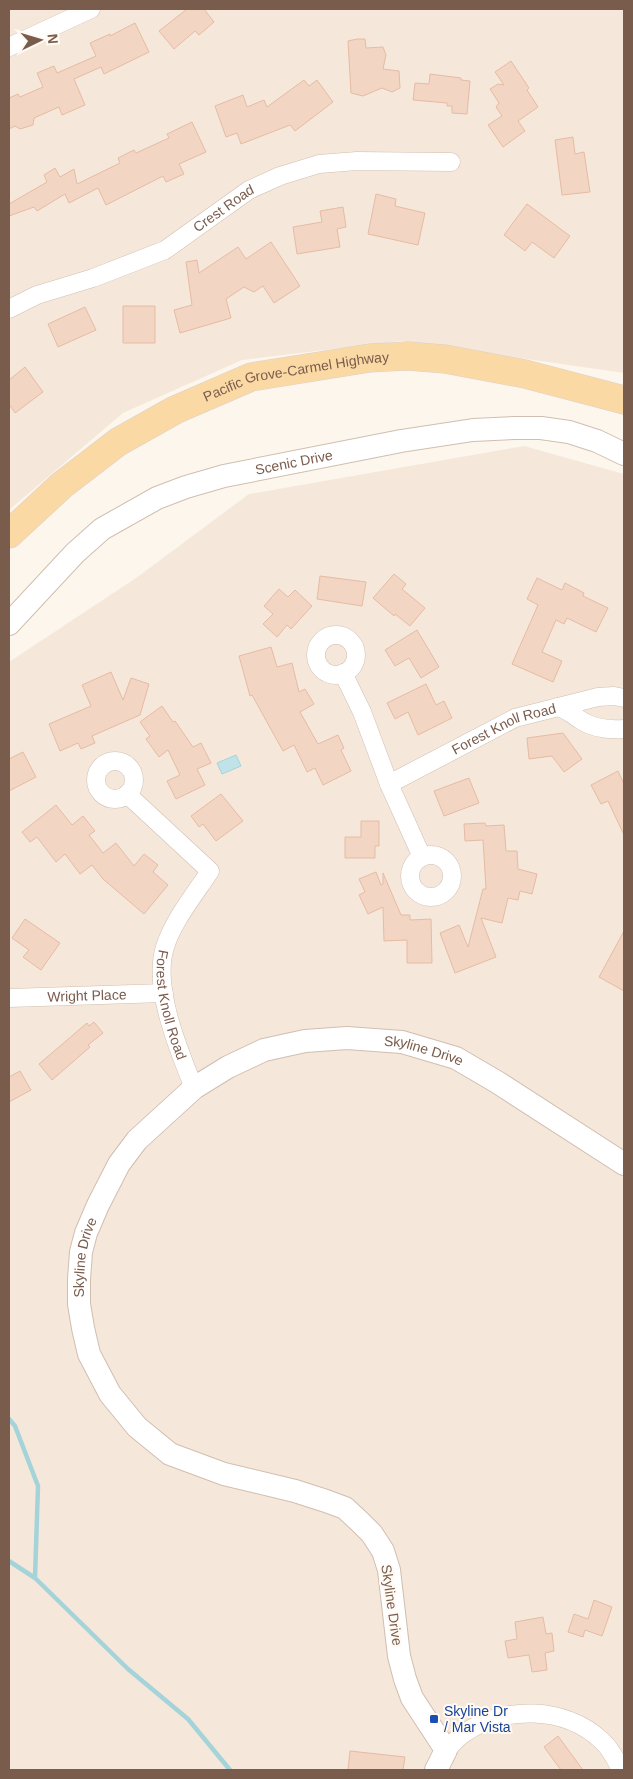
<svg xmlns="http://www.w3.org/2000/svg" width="633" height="1779" viewBox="0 0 633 1779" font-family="Arial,sans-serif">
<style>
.residential{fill:#f5e8da}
.water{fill:#bfe3e8;stroke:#a5d3da}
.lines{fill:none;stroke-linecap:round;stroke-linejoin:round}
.stream{stroke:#a5d3da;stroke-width:4.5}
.building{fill:#f3d5c3;stroke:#e6bba3}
.minor-casing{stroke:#d1beb0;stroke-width:19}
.tertiary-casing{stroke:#d1beb0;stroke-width:24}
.primary-casing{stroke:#dad1cd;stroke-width:29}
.minor{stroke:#fff;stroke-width:18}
.tertiary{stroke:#fff;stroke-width:22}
.primary{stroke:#fbd9a5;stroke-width:28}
.transit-dot{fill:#1a4fb4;stroke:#fffaf3;stroke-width:2}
.labels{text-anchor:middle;stroke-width:4;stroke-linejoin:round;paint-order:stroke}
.street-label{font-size:14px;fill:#7a5c4d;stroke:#fffaf3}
.transit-label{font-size:14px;fill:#164399;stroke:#fffaf3;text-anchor:start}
</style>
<rect width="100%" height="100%" fill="#fdf6ec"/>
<path class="residential" d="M9 9H624V373L401 341 242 360 123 413 9 510Z
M524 446 624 474V1770H9V662L136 578 249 494Z"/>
<path class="water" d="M236 755 241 766 222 774 217 763Z"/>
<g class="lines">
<path class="stream" d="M9 1419 15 1426 38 1486 35 1578
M9 1561 35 1578 128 1669 188 1719 230 1770"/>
</g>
<path class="building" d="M187 9H204L214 22 199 35 195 31 174 49 159 31Z
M135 23 149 52 104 74 101 67 74 79 85 105 62 115 59 107 34 118 33 125 20 129 15 126 9 129V98L18 94 20 97 43 87 37 73 54 66 57 73 96 56 90 43 110 34V36Z
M357 39H365L366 48 383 47 386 55 383 69 399 71 400 88 392 92 382 88 363 96 351 93 348 41Z
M511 61 529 88 527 90 538 107 518 121 525 131 503 147 488 125 502 116 496 107 499 103 490 89 498 84 504 85 495 72Z
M430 74 461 78V80L470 81 467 114 452 113V106H447V103L413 100 415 83 429 84Z
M304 80 309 86 317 80 333 102 295 131 290 125 241 144 237 133 226 137 215 106 243 95 247 107 264 100 267 107Z
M192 122 206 152 179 164 184 174 166 182 163 176 106 205 98 188 69 203 65 194 37 211 34 207 9 216V204L47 182 44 175 55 168 60 177 74 169 77 184 120 163 118 158 134 150 136 153 169 138 167 134Z
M573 137 575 154 584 152 590 192 562 195 555 140Z
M376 194 396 199 395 206 425 213 418 245 368 234Z
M527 204 570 236 554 258 532 242 525 251 504 235Z
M343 207 346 227 337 229 340 247 297 254 293 227 322 222 320 211Z
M271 242 300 286 274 303 263 286 254 292 244 287 226 299 231 318 180 333 174 310 192 305 186 262 197 260 199 273 238 247 246 259Z
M123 306H155V343H123Z
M85 307 96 330 58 347 48 324Z
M25 367 43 392 15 413 9 404V380Z
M394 574 406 584 402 589 425 608 410 626 395 614 394 616 373 598Z
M320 576 366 582 362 606 317 599Z
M537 578 562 590 565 583 584 593 583 596 608 608 596 632 567 618 564 624 556 620 542 652 562 661 553 682 512 664 538 605 527 599Z
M279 589 288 597 295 590 312 606 291 629 287 625 277 637 263 624 273 614 264 606Z
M417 630 439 667 421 678 409 658 395 666 385 650Z
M271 647 277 667 292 663 299 692 305 689 314 704 300 712 318 744 338 735 344 748 341 750 351 771 323 785 315 768 307 772 294 745 283 751 252 695 250 696 239 656Z
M111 672 123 700 131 678 149 684 140 715 92 736 95 743 81 749 78 743 60 751 49 724 91 706 82 685Z
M426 684 436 705 444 701 452 718 418 735 408 712 395 719 387 703Z
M162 706 173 722 175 721 193 747 201 743 211 763 197 769 205 785 176 799 167 781 180 775 168 750 159 757 146 739 150 736 140 722Z
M563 733 582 759 564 772 552 756 529 759 527 738Z
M23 752 36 777 9 791V759Z
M618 771 624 784V835L608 801 601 804 591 785Z
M469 778 479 803 444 816 434 791Z
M221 794 243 821 216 841 203 824 199 827 191 816Z
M56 805 72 825 83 816 95 831 89 835 103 853 116 843 134 866 144 854 158 865 153 872 168 885 144 914 103 879 92 865 80 874 65 854 56 862 37 837 30 842 22 832Z
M361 821H379V846H375V858H345V837H361Z
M485 823 486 826 504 825 506 851H517L518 869 537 874 532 894 520 891 518 900 508 898 502 923 481 918 496 957 455 973 440 933 459 925 468 947 483 889H486L483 840 465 841 464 824Z
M376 872 381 885 383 884V873L401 915H410V920L431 919 432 963H407V940L384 941 383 907 368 914 359 895 365 892 359 879Z
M25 919 60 943 41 970 23 957 29 950 12 938Z
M624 931V991L599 977Z
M94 1022 103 1033 88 1045 90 1047 52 1080 39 1064 87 1023 89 1026Z
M20 1071 31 1090 9 1102V1077Z
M594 1600 612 1607 602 1636 585 1630 583 1637 568 1632 574 1614 588 1619Z
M543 1617 546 1634 552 1633 554 1651 545 1653 547 1670 532 1672 529 1655 508 1658 505 1641 517 1639 515 1622Z
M558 1736 583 1770H561L544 1747Z
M350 1751 405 1757 403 1770H348Z"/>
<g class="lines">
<defs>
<g id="minor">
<path d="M9 47 91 9"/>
<path id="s1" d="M9 309 37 295 93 278 165 250 249 190 280 176 319 164 357 161 451 162"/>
<circle cx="336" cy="655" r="20"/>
<path d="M343 673 362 712 389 784 422 857"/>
<path d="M558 707C568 710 574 716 582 721 595 729 610 730 624 729"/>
<circle cx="115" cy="780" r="19"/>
<path id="s2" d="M389 784 515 718 598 697 614 696 624 698"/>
<path id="s3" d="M127 794 210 871C195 894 173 921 165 947 152 987 179 1051 194 1088"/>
<circle cx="431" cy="876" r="21"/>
<path id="s4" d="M9 998 164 993"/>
<path d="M446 1750C452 1745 457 1738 463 1734 503 1705 566 1706 602 1741 611 1749 616 1760 621 1770"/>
</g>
<g id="tertiary">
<path id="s5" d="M9 624 75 553 102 529 157 498 186 487 224 476 401 441 473 430 514 428H541L569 432 597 441 624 454"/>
<path id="s6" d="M436 1770 446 1750 412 1698 405 1679 399 1656 389 1570 383 1551 372 1534 360 1522 345 1508 326 1501 295 1491 224 1474 170 1454 137 1427 110 1394 89 1354 83 1328 79 1304V1279L81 1252 86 1233 98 1205 119 1164 137 1140 194 1088 228 1067 264 1050 305 1041 347 1038 402 1042 456 1058 497 1082 624 1164"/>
</g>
<g id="primary">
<path id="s7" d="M9 534 62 485 118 442 175 410 251 377 370 358 407 356 445 359 525 374 624 400"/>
</g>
</defs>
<use href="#minor" class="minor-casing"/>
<use href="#tertiary" class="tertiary-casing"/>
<use href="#primary" class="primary-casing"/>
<use href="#minor" class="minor"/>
<use href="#tertiary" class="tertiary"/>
<use href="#primary" class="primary"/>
</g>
<rect class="transit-dot" x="429" y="1714" width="10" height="10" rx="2.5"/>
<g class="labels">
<g class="street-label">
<text dy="5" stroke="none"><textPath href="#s1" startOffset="239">Crest Road</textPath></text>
<text dy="5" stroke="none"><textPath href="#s7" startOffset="335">Pacific Grove-Carmel Highway</textPath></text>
<text dy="5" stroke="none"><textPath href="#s5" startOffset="338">Scenic Drive</textPath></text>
<text dy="5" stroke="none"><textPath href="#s2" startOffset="128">Forest Knoll Road</textPath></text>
<text dy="5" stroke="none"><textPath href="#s4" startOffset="78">Wright Place</textPath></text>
<text dy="5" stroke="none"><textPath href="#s3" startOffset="261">Forest Knoll Road</textPath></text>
<text dy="5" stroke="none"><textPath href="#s6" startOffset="1155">Skyline Drive</textPath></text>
<text dy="5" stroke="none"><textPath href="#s6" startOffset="705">Skyline Drive</textPath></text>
<text transform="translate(392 1605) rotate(82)" y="5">Skyline Drive</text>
</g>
<g class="transit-label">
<text x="444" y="1716">Skyline Dr<tspan x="444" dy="16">/ Mar Vista</tspan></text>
</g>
</g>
<rect width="633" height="1779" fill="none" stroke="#7a5c4d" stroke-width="20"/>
<g transform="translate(40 40) rotate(85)" stroke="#fffaf3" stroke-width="4" paint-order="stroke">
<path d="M0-4L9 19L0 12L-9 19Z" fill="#7a5c4d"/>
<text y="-8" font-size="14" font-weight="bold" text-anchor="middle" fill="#7a5c4d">N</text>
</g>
</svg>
